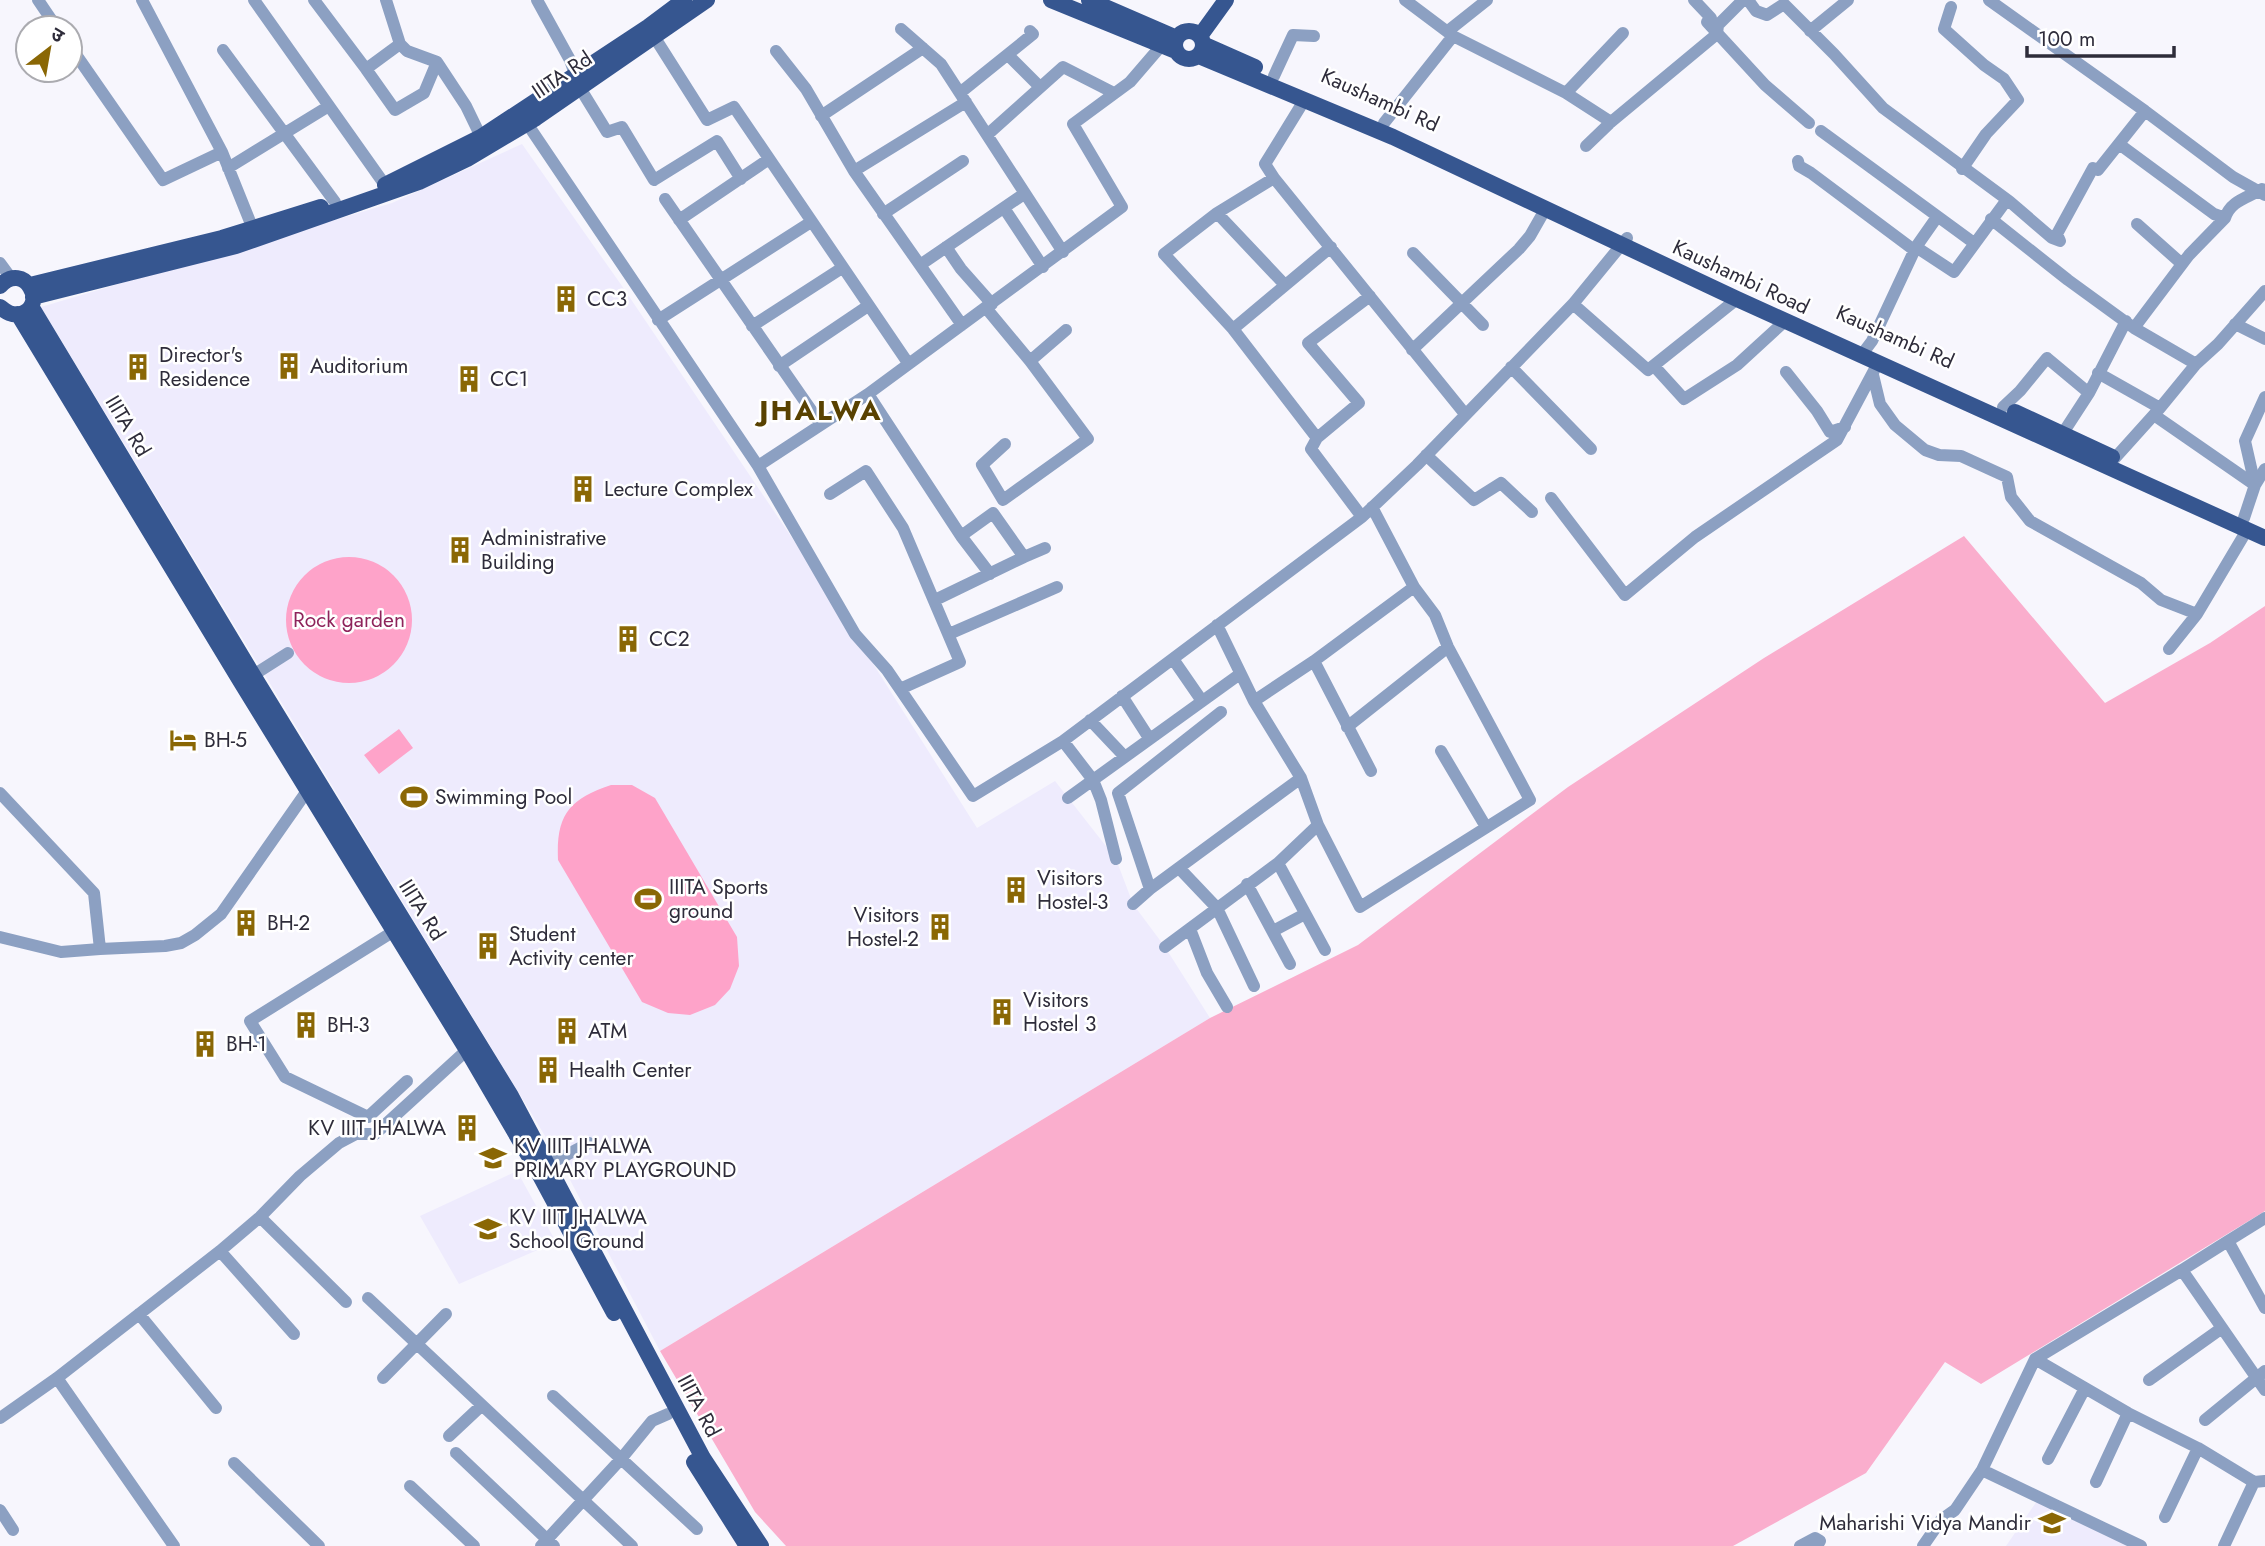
<svg xmlns="http://www.w3.org/2000/svg" width="2265" height="1546" viewBox="0 0 2265 1546" font-family="Jost,'Noto Sans Devanagari',sans-serif">
<style>
.built{fill:#eeebfd}
.green{fill:#fea3c9}
.forest{fill:#faaecd}
.lines{fill:none;stroke-linecap:round;stroke-linejoin:round}
.minor{stroke:#8ca0c2;stroke-width:12}
.major{stroke:#365690;stroke-width:16}
.labels{text-anchor:middle;stroke-width:5;stroke-linejoin:round;paint-order:stroke}
.street-label{font-size:21px;fill:#2e2c3a;stroke:#fff}
.poi-label{font-size:21px;fill:#2e2c3a;stroke:#fff;text-anchor:start}
.park-label{font-size:21px;fill:#8e245b;stroke:#fff}
.district-label{font-size:28px;font-weight:bold;letter-spacing:2px;fill:#594201;stroke:#fff}
</style>
<rect width="100%" height="100%" fill="#f7f6fd"/>
<path class="built" d="M522 144 622 286 815 572 977 828 1055 781 1116 859 1133 904 1165 947 1210 1018 660 1351 559 1159 41 307 392 203Z
M517 1171 556 1242 459 1284 420 1216Z
M2037 1501 2132 1546H2006Z"/>
<path class="green" d="M286 620a63 63 0 1 1 126 0a63 63 0 1 1-126 0Z
M399 729 413 748 379 774 364 755Z
M611 785H632L655 798 737 937 739 966 730 989 715 1005 690 1015 668 1013 642 1002 558 860C556 815 569 799 611 785Z"/>
<path class="forest" d="M1964 536 2105 703 2210 643 2265 606V1211L1981 1384 1945 1362 1866 1473 1733 1546H786L755 1512 660 1351 1210 1018 1358 945 1568 787 1764 658Z"/>
<g class="lines">
<path class="minor" d="M38 0 57 28
M142 0 222 152 253 229
M254 0 385 185
M314 0 366 69
M386 0 400 44 407 51 437 62 466 106 481 137
M537 0 570 60 580 88 607 132 622 127 654 180 717 141 741 179
M1405 0 1453 36 1566 93 1611 122
M1694 0 1711 18 1707 22 1765 85 1809 123
M1748 0 1756 11 1767 15 1784 4 1834 54 1883 108 2009 201 2052 238 2060 241 2057 234 2093 168 2098 170 2145 111 2233 177 2265 195
M1989 0 2145 111
M1951 7 1944 29 1984 65 2004 79 2018 100 1986 134 1962 169
M901 29 941 64 1063 252
M650 30 707 120 734 107 908 363
M1810 31 1848 0
M400 44 366 69 395 110 424 93 437 62
M70 46 163 180 222 152
M223 50 335 202
M776 51 806 89 854 171 962 325
M1008 55 1040 87
M1274 76 1293 35 1314 36
M957 88 961 92 1033 34 1030 31
M1566 93 1623 33
M1305 99 1265 164 1274 178 1465 414
M522 116 758 466 855 634 887 670 973 796 1063 741 1362 517 1417 465 1573 304 1627 238
M821 116 923 48
M1384 123 1453 36 1448 31 1487 0
M1821 131 1974 243
M987 135 1063 67 1114 93
M2119 144 2214 214 2225 218
M1586 146 1611 122 1717 34 1718 25 1743 0
M1798 161 1799 166 1811 173 1914 250 1916 247 1954 272 2006 201
M228 168 329 106
M854 171 966 102
M1274 178 1217 213 1164 254 1233 329 1317 438 1311 449 1362 517
M665 199 820 423
M1004 208 1043 267
M1217 213 1285 285
M883 214 963 161
M1991 219 2068 280 2134 328 2196 364 2218 344 2265 291
M679 220 769 159
M2137 224 2182 264
M946 247 961 269 992 304
M1413 253 1483 325
M0 263 11 278
M920 265 1024 194
M1573 304 1648 370 1737 299
M986 308 1030 361 1088 439 1003 500 982 465 1005 444
M658 320 811 222
M2235 324 2265 339
M752 326 842 268
M2134 328 2189 255 2225 218C2231 200 2248 198 2262 189
M1233 329 1331 247
M1866 349 1872 341 1916 247 1937 217
M1412 350 1519 249 1530 236 1546 208
M1030 361 1066 330
M779 366 868 306
M1654 366 1684 399 1737 365 1785 321
M1511 367 1591 449
M1786 372 1817 411 1830 432 1845 427
M2098 373 2160 408
M1873 375 1880 404 1895 425 1925 450 1939 455 1961 456 2007 477 2011 497 2030 521 2141 583 2161 600 2197 614
M868 394 961 536 993 513 1024 557 1045 548
M2003 407 2020 391 2047 358 2089 393
M2154 415 2255 485
M2063 433 2089 393 2126 321
M1317 438 1359 403 1308 343 1370 296
M1426 455 1474 500 1501 483 1532 512
M2115 458 2160 408 2196 364
M758 466 868 394 1122 207 1073 124 1130 82 1161 46
M2255 485 2245 441 2265 397
M830 494 866 471 903 528 960 662 900 689
M1551 498 1625 595 1695 537 1837 440 1878 363
M2244 518 2255 485 2265 469
M961 536 990 574
M935 600 1024 557
M1217 625 1254 701 1301 778 1318 825 1360 907 1530 800 1448 647 1435 615 1414 587 1372 507
M949 634 1057 587
M2169 649 2197 614 2247 530
M1173 659 1202 701
M1314 661 1371 771
M247 679 288 653
M1122 696 1149 738
M1254 701 1314 661 1414 587
M1090 720 1125 757
M1347 727 1448 647
M1063 741 1093 780 1101 800 1116 859
M1441 751 1486 827
M0 793 94 893 100 949 165 946 181 943 195 935 221 914 307 791
M1068 798 1240 674
M1278 863 1325 950
M1179 868 1217 908 1254 986
M1247 884 1290 964
M1150 889 1118 793 1221 712
M1133 904 1150 889 1301 778
M399 928 250 1021 285 1077 368 1117 407 1081
M1190 929 1207 973 1227 1007
M1273 931 1305 914
M0 937 61 952 100 949
M1165 947 1278 863 1318 825
M540 1169 589 1143
M260 1217 346 1302
M2228 1241 2265 1218
M220 1251 294 1334
M2182 1270 2228 1241 2265 1308
M368 1298 632 1546
M139 1314 216 1408
M2035 1359 2128 1413 2198 1448 2254 1482 2265 1481
M57 1378 174 1546
M383 1378 446 1314
M2149 1380 2222 1328
M553 1396 697 1529
M0 1418 57 1378 220 1251 260 1217 300 1176 339 1143 356 1134H375L467 1050 474 1046
M2205 1420 2265 1371
M449 1436 481 1406
M456 1453 554 1546
M2048 1459 2085 1388
M234 1463 319 1546
M1982 1470 2141 1546
M2096 1482 2128 1413
M410 1486 474 1546
M0 1510 13 1530
M2165 1517 2198 1448
M541 1546 621 1459 652 1421 668 1414
M1800 1546 1815 1538 1820 1541 1817 1546
M1923 1546 1941 1520 1955 1510 1982 1470 2035 1359 2182 1270 2265 1390
M2224 1546 2254 1482"/>
<path class="major" d="M1051 0 1176 51
M1089 0 1177 38
M1175 45a14 14 0 1 1 28 0a14 14 0 1 1-28 0Z
M1200 36 1226 0
M1203 44 1255 67
M1199 56 1393 137 1737 299 2265 538
M385 185 481 137 648 27 684 0
M30 285 222 238 321 207
M0 286C24 260 49 305 21 314 12 316 6 312 0 307
M33 297 236 246 419 182 467 159 536 118 707 0
M31 306 253 675 511 1096 703 1458 761 1546
M18 314 241 682 467 1050 537 1170 614 1313
M2015 412 2112 457
M694 1462 747 1546"/>
</g>
<defs>
<symbol id="building-bare" viewBox="-9 -9 18 18"><path d="M-4-6H4V6H1V3H-1V6H-4ZM-2.5-4.3h1.7v1.8h-1.7ZM.8-4.3h1.7v1.8H.8ZM-2.5-1h1.7V.8h-1.7ZM.8-1h1.7V.8H.8Z" fill="#8a6705" stroke="#fff" stroke-width="2.5" paint-order="stroke"/></symbol>
<symbol id="hotel-bare" viewBox="-9 -9 18 18"><path d="M-6-4.5h1.5V1H6V5H4.5V3h-9V5H-6ZM-4 0a1.8 1.8 0 1 1 3.6 0ZM.5 0V-2.5h3Q6-2.5 6 0Z" fill="#8a6705" stroke="#fff" stroke-width="2.5" paint-order="stroke"/></symbol>
<symbol id="stadium-bare" viewBox="-9 -9 18 18"><path d="M0-5a6.5 5 0 1 0 0 10a6.5 5 0 1 0 0-10ZM-3.5-1.8h7v3.6h-7Z" fill="#8a6705" stroke="#fff" stroke-width="2.5" paint-order="stroke"/></symbol>
<symbol id="school-bare" viewBox="-9 -9 18 18"><path d="M0-5L7-2L0 1L-7-2ZM-4 1L0 2.5L4 1V4Q0 6-4 4Z" fill="#8a6705" stroke="#fff" stroke-width="2.5" paint-order="stroke"/></symbol>
</defs>
<g fill-rule="evenodd">
<use href="#building-bare" x="547" y="280" width="38" height="38"/>
<use href="#building-bare" x="270" y="347" width="38" height="38"/>
<use href="#building-bare" x="119" y="348" width="38" height="38"/>
<use href="#building-bare" x="450" y="360" width="38" height="38"/>
<use href="#building-bare" x="564" y="470" width="38" height="38"/>
<use href="#building-bare" x="441" y="531" width="38" height="38"/>
<use href="#building-bare" x="609" y="620" width="38" height="38"/>
<use href="#hotel-bare" x="164" y="721" width="38" height="38"/>
<use href="#stadium-bare" x="395" y="778" width="38" height="38"/>
<use href="#building-bare" x="997" y="871" width="38" height="38"/>
<use href="#stadium-bare" x="629" y="880" width="38" height="38"/>
<use href="#building-bare" x="227" y="904" width="38" height="38"/>
<use href="#building-bare" x="921" y="908" width="38" height="38"/>
<use href="#building-bare" x="469" y="927" width="38" height="38"/>
<use href="#building-bare" x="983" y="993" width="38" height="38"/>
<use href="#building-bare" x="287" y="1006" width="38" height="38"/>
<use href="#building-bare" x="548" y="1012" width="38" height="38"/>
<use href="#building-bare" x="186" y="1025" width="38" height="38"/>
<use href="#building-bare" x="529" y="1051" width="38" height="38"/>
<use href="#building-bare" x="448" y="1109" width="38" height="38"/>
<use href="#school-bare" x="474" y="1139" width="38" height="38"/>
<use href="#school-bare" x="469" y="1210" width="38" height="38"/>
<use href="#school-bare" x="2033" y="1504" width="38" height="38"/>
</g>
<g class="labels">
<g class="street-label">
<text transform="translate(562 75) rotate(-34)" y="7">IIITA Rd</text>
<text transform="translate(1380 100) rotate(24)" y="7">Kaushambi Rd</text>
<text transform="translate(1741 277) rotate(25)" y="7">Kaushambi Road</text>
<text transform="translate(1895 337) rotate(24)" y="7">Kaushambi Rd</text>
<text transform="translate(128 426) rotate(59)" y="7">IIITA Rd</text>
<text transform="translate(422 910) rotate(58)" y="7">IIITA Rd</text>
<text transform="translate(699 1406) rotate(62)" y="7">IIITA Rd</text>
</g>
<g class="poi-label">
<text x="587" y="306">CC3</text>
<text x="159" y="362">Director's<tspan x="159" dy="24">Residence</tspan></text>
<text x="310" y="373">Auditorium</text>
<text x="490" y="386">CC1</text>
<text x="604" y="496">Lecture Complex</text>
<text x="481" y="545">Administrative<tspan x="481" dy="24">Building</tspan></text>
<text x="649" y="646">CC2</text>
<text x="204" y="747">BH-5</text>
<text x="435" y="804">Swimming Pool</text>
<text x="1037" y="885">Visitors<tspan x="1037" dy="24">Hostel-3</tspan></text>
<text x="669" y="894">IIITA Sports<tspan x="669" dy="24">ground</tspan></text>
<text x="919" y="922" text-anchor="end">Visitors<tspan x="919" dy="24">Hostel-2</tspan></text>
<text x="267" y="930">BH-2</text>
<text x="509" y="941">Student<tspan x="509" dy="24">Activity center</tspan></text>
<text x="1023" y="1007">Visitors<tspan x="1023" dy="24">Hostel 3</tspan></text>
<text x="327" y="1032">BH-3</text>
<text x="588" y="1038">ATM</text>
<text x="226" y="1051">BH-1</text>
<text x="569" y="1077">Health Center</text>
<text x="446" y="1135" text-anchor="end">KV IIIT JHALWA</text>
<text x="514" y="1153">KV IIIT JHALWA<tspan x="514" dy="24">PRIMARY PLAYGROUND</tspan></text>
<text x="509" y="1224">KV IIIT JHALWA<tspan x="509" dy="24">School Ground</tspan></text>
<text x="2031" y="1530" text-anchor="end">Maharishi Vidya Mandir</text>
</g>
<g class="park-label">
<text x="349" y="627">Rock garden</text>
</g>
<g class="district-label">
<text x="821" y="420">JHALWA</text>
</g>
</g>
<g transform="translate(49 49) rotate(31)"><circle r="33" fill="#ffffff" stroke="#ababb0" stroke-width="2"/>
<path d="M0-5L12 26L0 18L-12 26Z" fill="#8a6705"/>
<text y="-10" font-size="19" font-weight="bold" text-anchor="middle" fill="#2e2c3a">उ</text>
</g>
<path d="M2027 46v10h147v-10" fill="none" stroke="#2e2c3a" stroke-width="3.5"/>
<text x="2038" y="46" font-size="21" fill="#2e2c3a" stroke="#ffffff" stroke-width="5" paint-order="stroke">100 m</text>
</svg>
